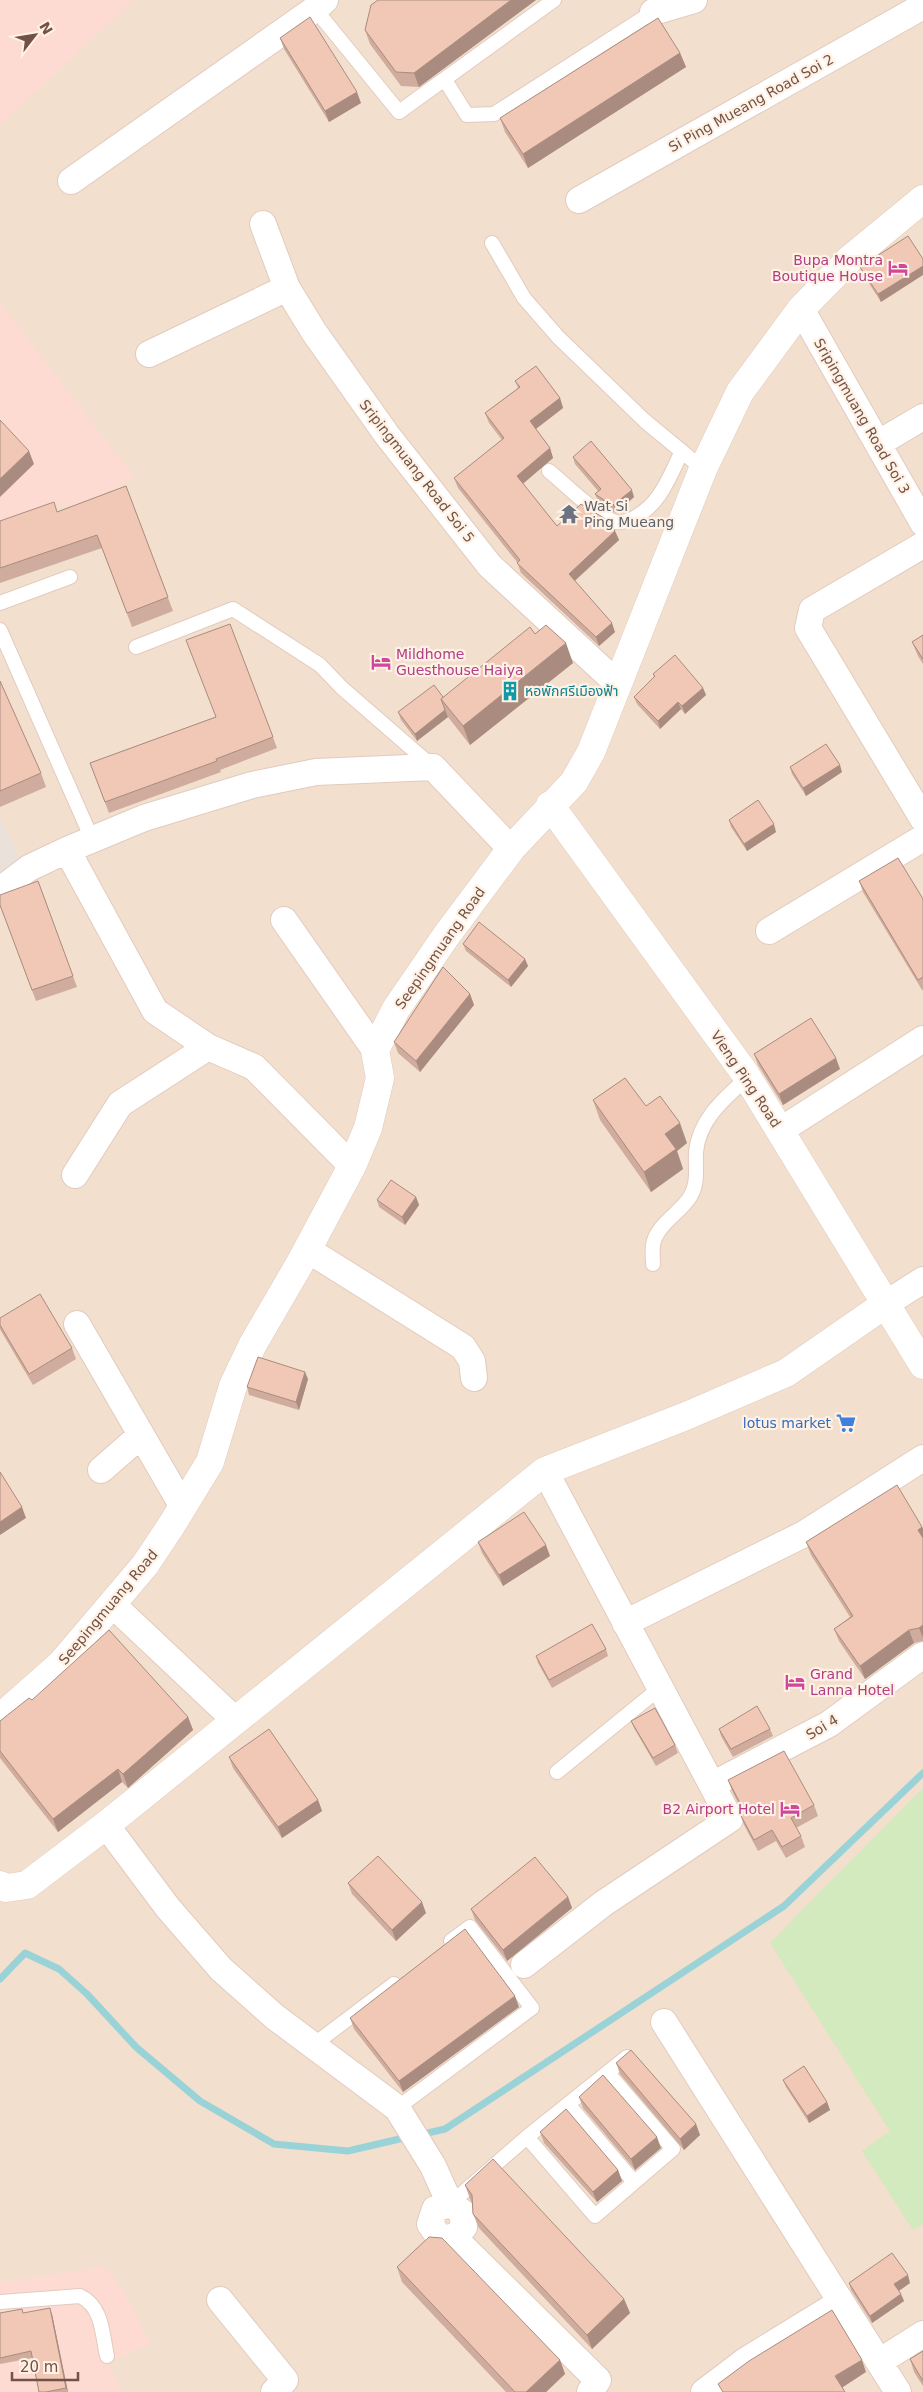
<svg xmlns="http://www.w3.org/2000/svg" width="923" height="2392" viewBox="0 0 923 2392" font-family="'DejaVu Sans','Noto Sans Thai',sans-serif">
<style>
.residential{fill:#f3dfcd}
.commercial{fill:#fddbd2}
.industrial{fill:#eae1db}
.green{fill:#d3e9be}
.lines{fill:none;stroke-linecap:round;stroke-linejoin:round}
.stream{stroke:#9ad3d7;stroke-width:7}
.service-casing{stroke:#e2cbbe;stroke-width:16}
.minor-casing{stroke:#e2cbbe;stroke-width:28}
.tertiary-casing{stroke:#e2cbbe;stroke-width:29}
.service{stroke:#fff;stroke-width:14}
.minor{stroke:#fff;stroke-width:26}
.tertiary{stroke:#fff;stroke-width:28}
.wall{fill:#cfac9d}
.shaded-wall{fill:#a98c7f}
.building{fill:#f1c8b6;stroke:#a98c7f}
.labels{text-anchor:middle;stroke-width:4.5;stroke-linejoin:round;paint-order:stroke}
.street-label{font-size:14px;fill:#725247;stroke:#fff2e5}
.hotel-label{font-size:14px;fill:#b23c85;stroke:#fff2e5;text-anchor:end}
.worship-label{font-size:14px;fill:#5b616d;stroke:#fff2e5;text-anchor:start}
.culture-label{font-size:14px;fill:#0d838f;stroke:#fff2e5;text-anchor:start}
.shop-label{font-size:14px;fill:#366cbe;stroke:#fff2e5;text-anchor:end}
</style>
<rect width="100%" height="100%" fill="#fceedf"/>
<path class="residential" d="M0 0H923V2392H0Z"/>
<path class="commercial" d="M0 0H134L0 125Z
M0 302 134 477 76 512 63 502 0 529Z
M105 2267 127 2296 150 2344 107 2363 122 2392H0V2282Z"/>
<path class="industrial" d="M0 818 21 862 0 877Z"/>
<path class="green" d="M923 1788V2224L913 2230 862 2151 890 2131 770 1943Z"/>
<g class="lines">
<path class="stream" d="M0 1979 25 1953 59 1969 87 1994 136 2047 200 2101 274 2144 348 2151 408 2137
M419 2135 445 2129 784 1906 923 1773"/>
<defs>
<path id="service" d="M315 9 399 112 554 0
M445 80 467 115 494 114 653 12
M492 243 524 298 558 337 645 421 703 469
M549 471C565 484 595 514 613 521 619 524 627 521 632 519 660 505 669 478 682 451
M0 603 70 577
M0 630 92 839
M136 647 233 609 320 665 342 688 433 767
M653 1264C653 1258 652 1251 653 1245 656 1225 680 1213 690 1197 699 1183 695 1167 696 1152 699 1119 725 1098 747 1078
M557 1772 660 1688
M312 2046 394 1984
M568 2104 634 2182
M397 2108 532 2008 470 1927 451 1941
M527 2137 595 2216 673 2149 608 2073
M450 2204 527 2137 627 2057
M0 2302 80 2296C103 2307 102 2334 107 2356"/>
<path id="minor" d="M653 12 694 0
M71 181 315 9 325 0
M579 200 923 6
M263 224 287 288 314 332 387 435 490 566 618 684
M801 309 923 523
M149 354 287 288
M879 443 923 417
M923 545 812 610 808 628 923 819
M67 850 155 1011 208 1047 254 1067 352 1166
M0 890 29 868 67 850 144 818 252 785 316 772 433 767 511 849
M284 920 375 1050
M769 931 923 838
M781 1130 923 1039
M75 1175 120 1104 208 1047
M308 1250 463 1347 472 1361 474 1378
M887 1303 923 1280
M77 1324 183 1507
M101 1470 140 1436
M113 1605 235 1720
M625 1623 804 1534 923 1458
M712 1785 829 1724 923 1655
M106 1825 168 1908 221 1969 275 2017 397 2108 433 2166 450 2204 462 2212 464 2227 454 2238 439 2237 430 2224 435 2209 450 2204
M524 1965 604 1903 730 1819 545 1471
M664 2022 898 2392
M454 2238 598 2380 590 2392
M220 2300 285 2380 274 2392
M879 2362 923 2334
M704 2392 745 2361 841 2302"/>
<path id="tertiary" d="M550 805 744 1072 923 1365
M0 1718 61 1664 145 1565 171 1526 210 1462 233 1386 253 1344 299 1265 352 1166 368 1128 380 1078 375 1050 396 1009 446 936 511 849 574 782 591 752 703 469 740 392 801 309 850 259 923 199
M0 1885 6 1888 27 1885 106 1825 545 1471 686 1416 786 1373 887 1303"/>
</defs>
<use href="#service" class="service-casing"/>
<use href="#minor" class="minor-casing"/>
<use href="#tertiary" class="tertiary-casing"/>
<use href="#service" class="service"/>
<use href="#minor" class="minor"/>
<use href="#tertiary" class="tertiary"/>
</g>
<path class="wall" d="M536 0 419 87 401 86 370 44 365 30Z
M280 38 361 103 329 122 284 49Z
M680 53 686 67 528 168 505 132 500 118Z
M908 236 881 302 863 274 860 267Z
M515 381 560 398 563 408 536 429 550 448 553 458 523 484 557 526 615 531 619 540 575 581 615 632 599 646 521 573 517 562 458 488 454 478 502 440 489 423 485 413 518 388Z
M573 457 634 497 616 513 610 510 598 501 595 494 598 491 575 464Z
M126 486 173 611 132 627 102 548 0 583V521L57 512Z
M230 624 277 748 220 770 221 772 109 813 90 763 215 717Z
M535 634 573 663 470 745 448 717 417 741 401 720 398 712 443 697Z
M923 635V664L918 656 912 642Z
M653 674 703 688 706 695 685 714 681 709 660 729 637 704 634 697 654 677Z
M0 681 41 773 46 787 0 807Z
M790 767 842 772 806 796 792 774Z
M729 820 776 832 747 851 731 827Z
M38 881 77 987 36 1001 0 905Z
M859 881 923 899V990H922L863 892Z
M463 944 525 959 528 966 511 987 466 951Z
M470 994 474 1005 420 1072 398 1053 394 1042Z
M754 1054 840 1069 783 1105 758 1065Z
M593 1100 646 1106 687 1143 677 1151 683 1169 651 1192 600 1120Z
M416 1197 419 1205 405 1225 379 1207 377 1200Z
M0 1318 72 1348 76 1359 33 1385 1 1331 0 1329Z
M308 1379 299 1410 249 1395 247 1387Z
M922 1527 923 1641 914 1643 865 1679 839 1641 834 1629 850 1617 811 1555 806 1542Z
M478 1542 550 1556 503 1586 482 1553Z
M606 1649 608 1656 552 1688 538 1663 536 1656Z
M32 1700 188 1717 193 1730 128 1788 122 1782 58 1832 0 1758V1721Z
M631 1721 675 1745 678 1753 656 1766 634 1728Z
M719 1729H770L773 1736 733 1757 721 1736Z
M229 1757 318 1800 322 1811 282 1838 233 1768Z
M728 1780 814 1805 818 1816 796 1828 801 1836 805 1847 786 1858 776 1841 758 1851 744 1825 740 1814 739 1805 732 1791Z
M348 1883 426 1913 396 1941 352 1894Z
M568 1897 572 1908 507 1961 475 1920 471 1909Z
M519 2007 403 2092 354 2029 350 2018Z
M616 2063 696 2124 700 2135 684 2150 620 2074Z
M783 2080 827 2102 830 2110 809 2123 786 2087Z
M579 2097 661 2148 635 2170 583 2108Z
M540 2132 618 2170 622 2181 597 2202 544 2143Z
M465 2185 624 2299 630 2313 592 2349 479 2228 473 2214 472 2203 470 2199Z
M397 2267 560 2360 565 2374 546 2392H506L402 2282Z
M849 2283H910L899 2291 904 2301 872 2323 851 2290Z
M22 2309 23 2313 52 2314 68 2392H39L32 2358 0 2364V2313Z
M923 2351V2386L914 2372 910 2359Z"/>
<path class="shaded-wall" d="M511 0H536L419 87 414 73Z
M680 53 686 67 528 168 523 154Z
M357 92 361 103 329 122 325 111Z
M923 266V275L881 302 878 294Z
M560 398 563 408 533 431 530 421Z
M550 448 553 458 520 486 517 476Z
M29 451 34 464 0 497V479Z
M632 490 634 497 616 513 613 505Z
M615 531 619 540 572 583 569 574Z
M612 623 615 632 599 646 596 637Z
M566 643 573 663 470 745 463 726Z
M703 688 706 695 685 714 682 706Z
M678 702 681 709 660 729 658 721Z
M445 710 448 717 417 741 415 734Z
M840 765 842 772 806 796 803 788Z
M774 824 776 832 747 851 744 844Z
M525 959 528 966 511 987 508 980Z
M470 994 474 1005 420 1072 416 1061Z
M836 1058 840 1069 783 1105 779 1094Z
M680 1123 687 1143 677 1151 683 1169 651 1192 644 1172 665 1134Z
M416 1197 419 1205 405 1225 402 1217Z
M305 1372 308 1379 299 1410 296 1402Z
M22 1507 26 1518 0 1535V1522Z
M922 1527 923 1528V1542L918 1530Z
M546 1545 550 1556 503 1586 499 1575Z
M923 1625V1638L919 1628Z
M909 1630 914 1643 865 1679 860 1666Z
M188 1717 193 1730 128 1788 123 1774Z
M118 1769 122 1782 58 1832 53 1819Z
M318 1800 322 1811 282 1838 278 1827Z
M568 1897 572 1908 507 1961 503 1950Z
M422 1902 426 1913 396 1941 392 1930Z
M515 1996 519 2007 403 2092 399 2081Z
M827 2102 830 2110 809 2123 807 2116Z
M696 2124 700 2135 684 2150 680 2139Z
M657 2137 661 2148 635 2170 631 2159Z
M618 2170 622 2181 597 2202 593 2192Z
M908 2275 910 2283 897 2292 894 2284Z
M901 2294 904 2301 872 2323 870 2316Z
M624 2299 630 2313 592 2349 587 2335Z
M50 2308 52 2314 68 2392 66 2388Z
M560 2360 565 2374 546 2392H526Z
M862 2360 866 2372 840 2389 835 2376Z"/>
<path class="building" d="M378 0H511L414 73 396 72 365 30 371 5Z
M310 17 357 92 325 111 280 38Z
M658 18 680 53 523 154 500 118Z
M908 236 923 259V266L878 294 860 267Z
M536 366 560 398 530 421 550 448 517 476 557 526 581 504 604 518 615 531 569 574 612 623 596 637 517 563 520 560 454 478 504 438 485 413 520 387 515 381Z
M0 420 29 451 0 479Z
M591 441 632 490 613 505 607 502 595 494 601 489 573 457Z
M126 486 168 597 127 613 97 535 0 568V521L54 502 57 512Z
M230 624 273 737 216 759 217 761 105 802 90 763 216 717 186 640Z
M546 625 566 643 463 726 441 699 530 627 535 634Z
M923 635V659L912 642Z
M675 655 703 688 682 706 678 702 658 721 634 697 655 676 653 674Z
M0 681 41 773 0 791Z
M434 685 443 697 441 699 445 710 415 734 398 712Z
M826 744 840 765 803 788 790 767Z
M758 800 774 824 744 844 729 820Z
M898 858 923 899V977L918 980 859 881Z
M38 881 73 976 32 990 0 905V895Z
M479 922 525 959 508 980 463 944Z
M443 967 470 994 416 1061 394 1042Z
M811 1018 836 1058 779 1094 754 1054Z
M625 1078 646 1106 660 1096 680 1123 665 1134 676 1149 644 1172 593 1100Z
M391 1180 416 1197 402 1217 377 1200Z
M40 1294 72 1348 29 1374 0 1325V1318Z
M258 1357 305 1372 296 1402 247 1387Z
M0 1472 22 1507 0 1522Z
M897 1485 922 1527 918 1530 923 1538V1625L919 1628 909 1630 860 1666 834 1629 853 1616 806 1542Z
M524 1512 546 1545 499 1575 478 1542Z
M592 1624 606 1649 549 1680 536 1656Z
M109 1630 188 1717 123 1774 118 1769 53 1819 0 1751V1721L29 1698 32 1700Z
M757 1706 770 1729 731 1749 719 1729Z
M655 1708 675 1745 653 1758 631 1721Z
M269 1729 318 1800 278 1827 229 1757Z
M784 1751 814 1805 791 1818 801 1836 782 1847 772 1830 754 1840 740 1814 739 1801 728 1780Z
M378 1856 422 1902 392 1930 348 1883Z
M535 1857 568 1897 503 1950 471 1909Z
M465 1929 515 1996 399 2081 350 2018Z
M631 2050 696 2124 680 2139 616 2063Z
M804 2066 827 2102 807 2116 783 2080Z
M603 2075 657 2137 631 2159 579 2097Z
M566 2109 618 2170 593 2192 540 2132Z
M493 2159 624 2299 587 2335 473 2214 472 2195 465 2185Z
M429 2237 442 2238 560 2360 526 2392H515L397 2267Z
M892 2253 908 2275 894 2284 901 2294 870 2316 849 2283Z
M50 2308 66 2388 46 2392H39L31 2351 0 2358V2313L22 2309 23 2313Z
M832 2310 862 2360 835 2376 845 2392H723L718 2384 749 2361Z
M923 2351V2381L910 2359Z"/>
<defs>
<symbol id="hotel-bare" viewBox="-9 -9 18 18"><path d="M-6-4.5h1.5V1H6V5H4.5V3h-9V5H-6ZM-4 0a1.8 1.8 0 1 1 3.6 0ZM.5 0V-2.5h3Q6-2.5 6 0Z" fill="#d1479c" stroke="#fff2e5" stroke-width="2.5" paint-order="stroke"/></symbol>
<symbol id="temple-bare" viewBox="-9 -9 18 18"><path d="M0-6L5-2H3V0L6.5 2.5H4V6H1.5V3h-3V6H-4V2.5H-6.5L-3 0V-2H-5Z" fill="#6b7280" stroke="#fff2e5" stroke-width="2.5" paint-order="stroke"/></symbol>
<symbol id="building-bare" viewBox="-9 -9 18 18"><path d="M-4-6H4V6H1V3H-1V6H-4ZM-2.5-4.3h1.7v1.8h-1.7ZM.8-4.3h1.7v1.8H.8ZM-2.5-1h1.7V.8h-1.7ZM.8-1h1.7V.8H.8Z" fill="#0f9aa8" stroke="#fff2e5" stroke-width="2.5" paint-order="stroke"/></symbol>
<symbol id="supermarket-bare" viewBox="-9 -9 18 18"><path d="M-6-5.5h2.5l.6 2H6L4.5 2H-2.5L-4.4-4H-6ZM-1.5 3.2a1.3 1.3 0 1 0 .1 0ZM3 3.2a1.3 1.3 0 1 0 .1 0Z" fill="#3f7fe0" stroke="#fff2e5" stroke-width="2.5" paint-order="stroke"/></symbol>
</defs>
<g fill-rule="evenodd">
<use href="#hotel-bare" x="884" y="254" width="28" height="28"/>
<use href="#temple-bare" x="555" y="500" width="28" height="28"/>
<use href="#hotel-bare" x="367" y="648" width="28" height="28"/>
<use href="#building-bare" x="496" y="677" width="28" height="28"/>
<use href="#supermarket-bare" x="832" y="1409" width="28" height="28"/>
<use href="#hotel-bare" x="781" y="1668" width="28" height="28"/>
<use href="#hotel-bare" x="776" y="1795" width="28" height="28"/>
</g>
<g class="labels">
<g class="street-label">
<text transform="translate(751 103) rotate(-29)" y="5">Si Ping Mueang Road Soi 2</text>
<text transform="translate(862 416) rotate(60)" y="5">Sripingmuang Road Soi 3</text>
<text transform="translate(417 471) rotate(52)" y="5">Sripingmuang Road Soi 5</text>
<text transform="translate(440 948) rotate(-55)" y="5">Seepingmuang Road</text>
<text transform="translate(746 1079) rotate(56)" y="5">Vieng Ping Road</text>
<text transform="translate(108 1607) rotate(-50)" y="5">Seepingmuang Road</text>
<text transform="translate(822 1727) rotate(-31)" y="5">Soi 4</text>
</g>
<g class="hotel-label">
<text x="883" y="265">Bupa Montra<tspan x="883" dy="16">Boutique House</tspan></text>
<text x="396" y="659" text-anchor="start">Mildhome<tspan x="396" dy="16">Guesthouse Haiya</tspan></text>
<text x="810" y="1679" text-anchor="start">Grand<tspan x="810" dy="16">Lanna Hotel</tspan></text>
<text x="775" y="1814">B2 Airport Hotel</text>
</g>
<g class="worship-label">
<text x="584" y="511">Wat Si<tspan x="584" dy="16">Ping Mueang</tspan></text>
</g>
<g class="culture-label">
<text x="525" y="696">หอพักศรีเมืองฟ้า</text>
</g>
<g class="shop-label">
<text x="831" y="1428">lotus market</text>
</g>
</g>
<g transform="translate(35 35) rotate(59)" stroke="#fff2e5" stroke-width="4" paint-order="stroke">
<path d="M0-4L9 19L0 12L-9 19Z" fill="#725247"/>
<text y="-8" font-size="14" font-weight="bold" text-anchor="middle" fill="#725247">N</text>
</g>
<path d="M12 2372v8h66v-8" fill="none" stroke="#725247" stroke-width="2.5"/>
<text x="20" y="2372" font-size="15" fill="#725247" stroke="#fff2e5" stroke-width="4" paint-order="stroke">20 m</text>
</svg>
